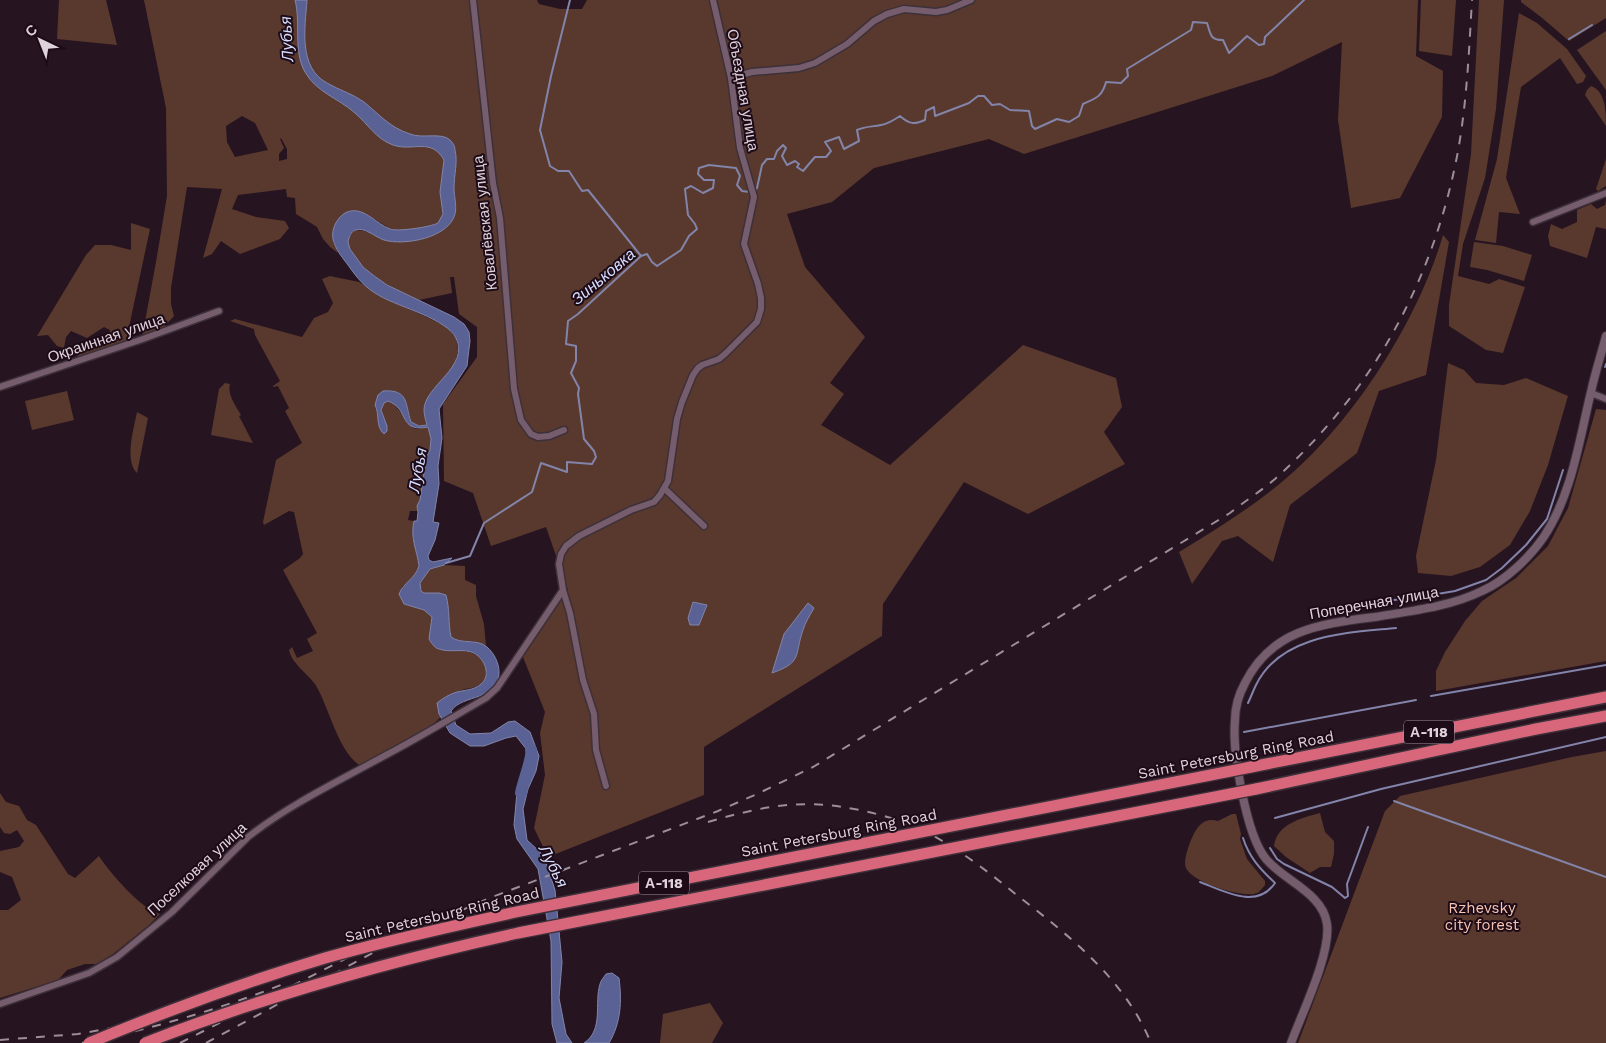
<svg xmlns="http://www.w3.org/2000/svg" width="1606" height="1043" viewBox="0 0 1606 1043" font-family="'Work Sans',sans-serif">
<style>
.green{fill:#59392d;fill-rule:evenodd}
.water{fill:#5a6295;stroke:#8284aa}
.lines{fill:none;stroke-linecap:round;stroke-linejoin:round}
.stream{stroke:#8284aa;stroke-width:2}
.river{stroke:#5a6295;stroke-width:12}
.minor-casing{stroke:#3d3039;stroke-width:9}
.tertiary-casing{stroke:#3d3039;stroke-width:10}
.motorway-casing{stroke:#3d3039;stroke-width:14}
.minor{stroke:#755d6d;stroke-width:6}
.tertiary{stroke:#755d6d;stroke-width:8}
.motorway{stroke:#d9677c;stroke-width:11}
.rail{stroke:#9d8e98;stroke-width:2;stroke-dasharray:9 9;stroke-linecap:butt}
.motorway-bridge-casing{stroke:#3d3039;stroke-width:14;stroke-linecap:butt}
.motorway-bridge{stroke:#d9677c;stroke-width:11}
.labels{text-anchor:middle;stroke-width:4;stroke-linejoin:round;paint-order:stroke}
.shield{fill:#1d0b18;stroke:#a696a0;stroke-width:1}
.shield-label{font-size:14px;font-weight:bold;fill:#e0d2db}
.street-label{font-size:15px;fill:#e0d2db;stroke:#1d0b18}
.park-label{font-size:15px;fill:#f9c4b0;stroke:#1d0b18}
.water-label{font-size:16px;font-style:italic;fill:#d7defe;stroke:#1d0b18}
</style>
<rect width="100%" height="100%" fill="#271421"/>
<path class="green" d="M59 0H106L117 45 57 39Z
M144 0H537L539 4 560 9H582L587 0H1418L1416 56 1443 71 1442 117 1400 198 1351 208 1338 120 1342 42 1272 76 1024 154 989 139 874 168 832 202 787 214 805 267 865 337 830 383 844 394 821 425 890 465 1023 345 1116 378 1122 407 1104 432 1125 464 1028 514 964 482 883 604 882 636 704 747V795L548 857 534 828 545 775 540 733 545 712 523 657 568 590 546 527 491 546 473 493 444 481 443 404 477 357V327L459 314 454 277H450L452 293 419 300 387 285 363 267 350 249 347 242 352 232C365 226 379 239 391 241L387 227 373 218 333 242 338 253 330 247 323 239 317 227 296 214 295 198 287 197 286 189 238 195 232 209 256 217 285 221 289 228 280 239 240 254 221 241 212 254 203 258 222 189 187 187 171 288V304L174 316 164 327 142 338 156 262 167 196 166 108ZM242 116 255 123 268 150 235 157 227 142 226 126ZM281 138 287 149V159L279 161V154L284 148 280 139Z
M1421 0H1456L1452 56 1419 51Z
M1479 0H1504L1496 109 1485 178 1463 244 1458 276 1489 284 1499 279 1525 287 1503 353 1486 350 1449 326V305L1471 154Z
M1521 0H1606V18L1569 41 1541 17 1521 2Z
M1519 13 1537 23 1567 49 1586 76 1583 82 1577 84 1560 58 1521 87 1506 178 1520 214 1499 212 1496 243 1475 240 1497 159Z
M1606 31V90L1577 50Z
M1591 86C1606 91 1606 113 1606 126L1585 95 1587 90Z
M1606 159V186L1598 191 1596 189Z
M1606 200V229L1596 227 1587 258 1550 246 1548 236 1551 224 1562 229 1577 222V210L1591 204 1597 209 1605 205Z
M131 223 150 229 126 341 76 359 79 353 109 337 110 330 104 327 87 338 71 331 66 337 64 348 57 346 48 335 37 336 86 255 95 245H111L131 250Z
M1443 235 1449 242 1426 375 1379 391 1357 453 1290 505 1273 562 1238 536 1222 541 1192 584 1179 552C1212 532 1246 511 1277 486 1349 429 1417 324 1443 235Z
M1474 242 1503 246 1532 255 1524 281 1487 270 1470 267Z
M330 276 359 282 380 296 446 326 456 338 458 350 455 365 448 374 425 418 427 425 419 426 411 422C408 411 408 399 398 392L377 408V416L387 426 381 410 384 403 388 401 393 403 413 428 417 429 428 427 431 439 430 450 426 459 420 500 417 506 418 511H410L408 520 414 521C411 538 417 550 419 566L415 577 402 587 404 604 424 610 432 617 431 627 440 650C456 650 483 648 486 669 486 675 486 680 481 684 474 690 463 687 456 693 449 697 444 707 439 714L441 717 433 724 430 729 361 766C338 753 329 706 315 684 307 673 292 664 289 650L292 647 297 658 313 651 307 639 317 633 283 570 300 558 303 554 294 512 289 511 264 525 263 522 276 460 302 443 285 411 289 408 278 386 273 387V386L280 381 255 335 254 329 230 321 235 319 302 337 314 318 328 312 333 303 322 279Z
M1448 363 1464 370 1476 383 1504 385 1526 378 1568 396 1548 465 1530 511 1510 545 1480 567 1451 576 1418 573 1416 556 1436 460Z
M225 383 230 384C227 395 236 406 241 415L239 416 253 443 211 435 219 389Z
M67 391 74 420 32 430 25 401Z
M1596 409 1606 410V661L1436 691V671L1445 652 1465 621 1482 601 1516 578 1548 546 1568 508Z
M137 412 148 418 137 473C124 461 134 428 137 412Z
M444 565 465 566V580L476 585V596L484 624 486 646 472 641H457L451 637C449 628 447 617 449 608L429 593H424L421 591 420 583 430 569Z
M1606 751V1043H1298L1385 811 1400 796 1572 757Z
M0 793 6 802 19 806 27 820 36 825 68 874 75 878 99 856C110 873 141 909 160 914L149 925 113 954 97 964H85L67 970 58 980 0 998V910H8L21 900 12 877 0 872V851L19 847 24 841 17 830 10 834 4 833 0 827Z
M1320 813 1325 832 1334 841V854L1331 867H1320L1310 873 1286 857 1274 846C1277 824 1301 818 1320 813Z
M1232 814H1236L1241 834 1240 839 1247 859 1265 881V885C1263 887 1260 892 1257 893 1243 899 1192 882 1186 868 1182 860 1193 831 1200 825 1205 820 1211 819 1218 821Z
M710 1003 723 1023 712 1043H660L663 1014Z"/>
<path class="water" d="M295 0H307C305 28 298 67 327 83 339 90 353 94 364 102 380 115 389 127 410 134 422 139 442 132 450 140 453 143 455 146 455 150 458 162 454 175 454 188 454 196 457 206 455 214 449 238 404 246 384 240 375 237 365 227 356 230 351 231 349 237 348 242L350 249 363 267 373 275 387 285 454 317 464 324 469 332 470 341 468 357 467 366 439 409 442 438 438 466 439 484 433 522 439 523 435 540 428 556 429 560 433 562 452 558 444 565 430 569 420 583 421 591 424 593H439L446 595C450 610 448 623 451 637 462 645 476 638 487 647 494 653 499 663 499 672 500 701 462 694 451 711L456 725 470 734 491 733 508 722 515 721 530 732 539 756 536 771 528 789 523 809 527 840 541 853 545 860 555 890 562 962 559 998 566 1034 572 1043H557L552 1024 551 941 538 869 517 839 514 825 517 792 529 768V757L527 750 516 736 506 738 484 746H470L450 733 439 714 437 703C443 698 450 694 457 692 465 690 473 690 480 685 492 676 485 659 474 653 463 648 450 653 439 649 434 648 431 642 429 639L432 617 424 610 404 604 399 594C404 582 415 579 419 566 417 550 410 538 414 521H417L418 512 417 506 420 500 426 459 430 450 431 439 428 427C398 433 410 409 388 401L384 403 381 410 387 426V431L384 434C375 426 380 414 375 405L378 395 383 391C409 389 405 404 411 422L419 426 427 425C426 421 424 415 424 410 424 386 470 367 456 338 447 319 399 307 380 296 364 287 358 279 348 265 342 257 335 249 333 239 331 229 337 218 345 213 362 204 376 224 390 229 397 232 431 227 438 223L443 214 440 192 444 160C431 137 413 152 393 145 376 139 367 123 355 113 338 98 316 92 305 72 293 51 301 23 295 0Z
M693 602 707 605 699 625H690L688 618Z
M808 603 814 608C810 615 805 623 803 630 794 656 803 662 772 673L784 634Z
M612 973 619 978C622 1001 621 1023 609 1043H584C604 1030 594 1003 600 984 601 980 604 977 606 974Z"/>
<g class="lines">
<path class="stream" d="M570 0 551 76 540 130 550 166 558 171H569L582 191 588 190 641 256
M1569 39 1592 25
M755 190 757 188 762 165 767 159H774L777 151 783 145 786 148 782 156 787 165 795 161 799 164 797 167 803 171 815 157H826L831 151 825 142 839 137 844 149 859 141 857 130C866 126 872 127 881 125 888 124 894 120 900 116 909 124 914 125 925 120L926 111 934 107 935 116 969 103 978 96H984L992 105 1000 104 1010 110 1029 111 1032 126 1035 129 1057 119 1069 122 1079 116 1083 104C1096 98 1102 97 1106 82L1121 83 1128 76 1127 69 1191 30 1193 22 1207 23C1211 35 1210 40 1223 40L1229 53 1247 36 1259 45 1264 44 1265 37 1304 0
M1605 367 1606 364
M446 563 470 556 484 523 532 492 541 463 567 472V462L592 464 596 457 594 451 584 439 578 394 579 388 571 373 576 361V346L566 344 568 321 578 314 641 256 647 254 652 262 657 266 681 250 689 236 697 229 695 224 688 215 685 189 691 186 703 193 713 188 714 180H704L698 174 699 168 709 165 736 168 740 176 737 185 742 191 750 192
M1337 611 1373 606 1383 601 1414 598 1455 591 1486 580 1502 568 1526 545 1547 519 1563 470
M1431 696 1606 665
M1248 703C1251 697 1253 691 1256 685 1281 634 1347 633 1396 628
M1244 732 1416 700
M1394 801 1606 877
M1275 818 1381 789 1606 737
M1270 848 1277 859 1284 864 1332 887 1345 898 1348 896 1347 884 1368 827
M1200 882C1224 891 1257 910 1275 883 1260 869 1249 857 1243 838"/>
<path class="river" d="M521 793C523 781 533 758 531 750"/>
<defs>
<path id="minor" d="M473 0 493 183 500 218 514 389 521 420 531 434 538 437 549 436 564 430
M731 78 752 72 799 68 815 63 847 44 874 21 887 14 904 9 936 12 947 10 971 0
M1533 222 1606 193
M0 387 140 340 219 311
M1591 393 1606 399
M665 489 704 526
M606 786 596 750 594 714 583 680 570 613 563 590 559 564 561 554 566 546 579 536 631 510 654 502 660 495 668 481 677 419 682 402 693 375 698 368 702 365 719 359 726 353 757 322 761 309V298L758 284 744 244 754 197 740 148 731 78 713 0
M0 1004 89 973 117 957 172 912 248 837C290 804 339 781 386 755 420 737 453 717 486 698L497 688 563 590"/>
<path id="tertiary" d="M1291 1043C1302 1013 1331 954 1327 924 1323 893 1284 881 1266 859 1246 835 1232 751 1235 720 1235 708 1239 694 1245 683 1272 629 1321 624 1375 617 1411 611 1449 607 1482 591 1505 581 1529 558 1543 538 1572 495 1579 441 1591 392 1595 373 1601 355 1606 336"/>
<path id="motorway" d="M1251 767 1606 697
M1256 789 1536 729 1606 716"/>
</defs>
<use href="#minor" class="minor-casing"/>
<use href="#tertiary" class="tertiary-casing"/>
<use href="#motorway" class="motorway-casing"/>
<use href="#minor" class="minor"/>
<use href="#tertiary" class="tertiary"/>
<use href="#motorway" class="motorway"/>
<path class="rail" d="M708 822C753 809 794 799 842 807 871 811 906 821 932 835 963 852 991 874 1018 896 1071 937 1125 980 1151 1043
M0 1040 78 1034 144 1022
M82 1043C151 1029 221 1009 286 983
M180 1043 394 934
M206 1043 404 936 487 899 718 811 757 794 813 767 1230 513C1245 501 1261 491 1275 479 1373 391 1434 280 1458 151 1467 101 1469 50 1472 0"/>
<defs>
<path id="motorway-bridge" d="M89 1043C166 1011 245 982 325 958 388 940 452 926 516 912L1251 767
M145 1043C267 995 390 961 518 933L1256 789"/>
</defs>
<use href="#motorway-bridge" class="motorway-bridge-casing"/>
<use href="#motorway-bridge" class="motorway-bridge"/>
</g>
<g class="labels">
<g class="shield">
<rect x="1404" y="720.5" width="50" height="23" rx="4"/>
<rect x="639" y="871.5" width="50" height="23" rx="4"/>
</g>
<g class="shield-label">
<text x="1429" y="737">А-118</text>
<text x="664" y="888">А-118</text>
</g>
<g class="street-label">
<text transform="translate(743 90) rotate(80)" y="5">Объездная улица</text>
<text transform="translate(485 223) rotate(-96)" y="5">Ковалёвская улица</text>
<text transform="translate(106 338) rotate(-19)" y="5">Окраинная улица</text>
<text transform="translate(1374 603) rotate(-10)" y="5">Поперечная улица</text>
<text transform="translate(1236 755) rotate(-11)" y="5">Saint Petersburg Ring Road</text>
<text transform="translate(839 833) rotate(-11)" y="5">Saint Petersburg Ring Road</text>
<text transform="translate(197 869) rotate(-43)" y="5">Поселковая улица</text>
<text transform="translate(442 915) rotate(-13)" y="5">Saint Petersburg Ring Road</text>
</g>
<g class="park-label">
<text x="1482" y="913">Rzhevsky<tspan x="1482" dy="17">city forest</tspan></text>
</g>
<g class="water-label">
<text transform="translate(286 39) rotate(-93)" y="6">Лубья</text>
<text transform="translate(603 276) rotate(-40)" y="6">Зиньковка</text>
<text transform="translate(417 470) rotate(-80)" y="6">Лубья</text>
<text transform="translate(554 866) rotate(63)" y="6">Лубья</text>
</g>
</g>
<g transform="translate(40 40) rotate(317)" stroke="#1d0b18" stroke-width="4" paint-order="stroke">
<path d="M0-4L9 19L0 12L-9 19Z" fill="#e0d2db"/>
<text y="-8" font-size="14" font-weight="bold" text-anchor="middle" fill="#e0d2db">С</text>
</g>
</svg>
